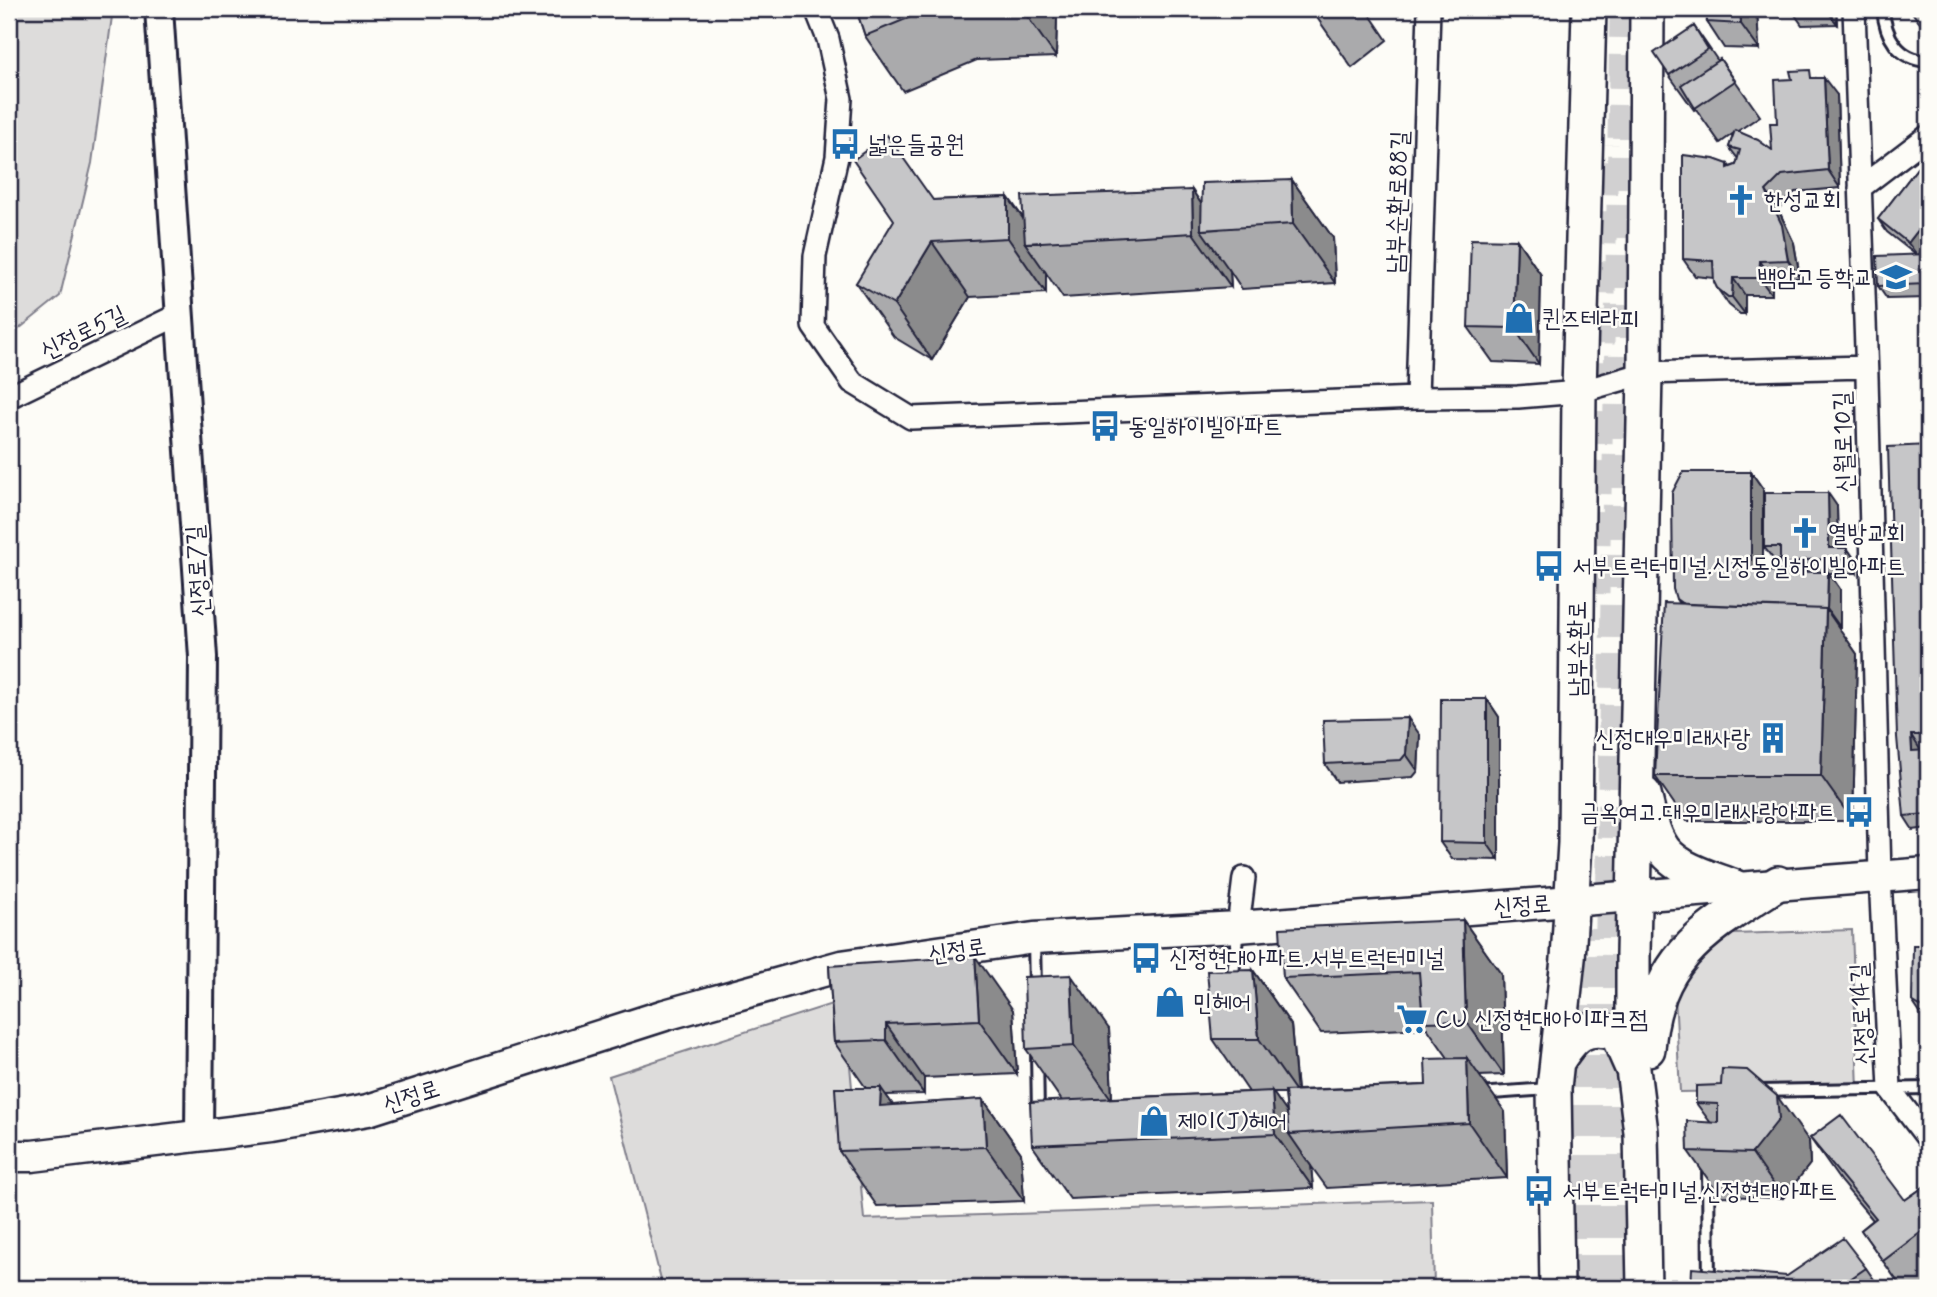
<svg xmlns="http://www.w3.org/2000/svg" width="1937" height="1297" viewBox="0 0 1937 1297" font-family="Mynerve,'Poor Story',sans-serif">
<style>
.green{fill:#dddcdb;stroke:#807f8b;stroke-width:2}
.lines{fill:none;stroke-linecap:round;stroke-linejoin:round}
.primary-tunnel{stroke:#d1d0d1;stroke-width:33;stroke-dasharray:33 17;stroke-linecap:butt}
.service-casing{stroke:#22223b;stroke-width:16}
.minor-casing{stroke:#22223b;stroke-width:26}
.tertiary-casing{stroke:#22223b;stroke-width:32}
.secondary-casing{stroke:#22223b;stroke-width:35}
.primary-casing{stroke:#22223b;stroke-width:38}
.service{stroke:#fdfcf7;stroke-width:10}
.minor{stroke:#fdfcf7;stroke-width:21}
.tertiary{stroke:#fdfcf7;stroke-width:26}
.secondary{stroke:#fdfcf7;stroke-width:30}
.primary{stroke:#fdfcf7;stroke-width:33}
.wall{fill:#aaaaac;stroke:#22223b;stroke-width:2;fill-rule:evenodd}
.shaded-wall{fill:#8b8b8c;stroke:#22223b;stroke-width:2}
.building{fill:#c6c6c8;stroke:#22223b;stroke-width:2}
.labels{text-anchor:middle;stroke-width:5;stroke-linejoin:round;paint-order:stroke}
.poi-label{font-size:24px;fill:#22223b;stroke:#fdfcf7;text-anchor:start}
.street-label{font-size:24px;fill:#22223b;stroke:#fdfcf7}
</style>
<rect width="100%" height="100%" fill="#fdfcf7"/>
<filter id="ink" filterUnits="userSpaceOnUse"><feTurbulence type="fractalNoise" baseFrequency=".0143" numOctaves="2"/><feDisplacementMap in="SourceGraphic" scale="14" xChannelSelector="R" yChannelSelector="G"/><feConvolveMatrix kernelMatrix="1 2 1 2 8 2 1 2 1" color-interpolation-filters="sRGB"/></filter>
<g filter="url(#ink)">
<path class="green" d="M9 9H113L92 163 60 296 9 337Z
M1852 930 1858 1089 1680 1092 1672 936Z
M844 1000 864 1219 1432 1200 1434 1288H663L609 1076Z"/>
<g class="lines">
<path class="primary-tunnel" d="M1593 594 1602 144
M1582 1288 1584 928
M1611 1288V988L1626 9"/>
<defs>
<path id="service" d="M1883 9C1885 36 1898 60 1928 61
M1034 941 1035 988
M1232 983 1238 929
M1037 1053 1038 1114
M1758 1091 1928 1088
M1478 1094 1549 1089
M1708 1165 1709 1288"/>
<path id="minor" d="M816 9 828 39 841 99 837 157 815 256 813 326 852 382 911 418 1417 398 1518 397 1579 392 1645 373 1866 367
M1854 9 1867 377 1880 875 1890 1089 1928 1139
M1860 188 1928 136
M9 397 180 314
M1417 398 1429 9
M1238 927 1244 878"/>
<path id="tertiary" d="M159 9 203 657 199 1135"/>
<path id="secondary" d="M9 1156H32L271 1127 368 1110 665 1015 841 966 1034 938 1238 927 1928 873"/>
<path id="primary" d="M1644 794C1648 810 1651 828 1659 842 1672 869 1710 877 1735 887
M1648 1049C1655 956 1707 929 1778 883
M1557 1062C1573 1036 1585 1023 1617 1034L1632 1068
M1557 1288 1554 1088 1568 959 1575 843 1579 392 1589 9
M1644 1288 1641 1132 1633 1069V954L1645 373 1647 9"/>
</defs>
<use href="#service" class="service-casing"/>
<use href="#minor" class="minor-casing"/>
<use href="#tertiary" class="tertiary-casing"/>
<use href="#secondary" class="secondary-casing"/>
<use href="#primary" class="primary-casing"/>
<use href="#service" class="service"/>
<use href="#minor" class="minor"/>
<use href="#tertiary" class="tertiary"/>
<use href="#secondary" class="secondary"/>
<use href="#primary" class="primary"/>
</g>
<path class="wall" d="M856 9H1051L1057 17 1056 57 977 60 903 91 865 36Z
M1311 9H1366L1387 40 1352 68Z
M1757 9 1759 49 1724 48 1707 22Z
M1791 9H1836L1837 24 1802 25Z
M1910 9H1928V32L1918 21Z
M1694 26 1718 61 1720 59 1760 116 1738 131 1772 150 1777 123 1816 78 1837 95 1840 188 1795 192 1778 209 1794 243 1800 278H1772V295H1745V314H1740L1729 305 1717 288 1714 278 1695 276 1683 259 1728 164 1730 167 1736 165 1738 159 1729 147 1734 133 1720 143 1696 109 1694 110 1669 75Z
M1928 154V242L1919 255 1928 254 1927 298 1887 299 1878 286 1916 255 1887 232 1878 219Z
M1292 180 1333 238 1335 283 1242 289 1230 271 1231 287 1063 298 1046 273V293L970 297 932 360 894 337 856 283 933 200 1008 197 1024 219 1192 190 1202 205Z
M1517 240 1541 275 1539 364 1493 362 1468 327Z
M1928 445V748L1920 749V751L1928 750V828L1913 830 1904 816Z
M1751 472 1763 489V571H1786L1780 564V560H1774L1764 547 1837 506 1838 548H1847L1856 561 1857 573H1829L1840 589V627H1838L1857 654 1853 821H1686L1655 776 1679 604 1676 599Z
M1487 699 1499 717V860L1452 859 1440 842Z
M1420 735 1418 771 1413 777 1337 782 1325 764Z
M1463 920 1501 974 1504 1075 1479 1076 1505 1112 1507 1178 1327 1188 1311 1166 1313 1188 1070 1199 1032 1145 1062 1101 1026 1049 1109 1029 1112 1098 1249 1092 1213 1039 1253 970 1291 1025 1297 1090 1426 1085 1448 1058 1427 1028 1321 1033 1283 978ZM1273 1093H1285L1287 1113Z
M1928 945V1025L1912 1001Z
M829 966 1013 1010 1017 1074 924 1078V1094L886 1095 893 1105 983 1099 1021 1153 1024 1201 877 1206 839 1151 866 1088 834 1042Z
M1696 1086 1809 1141 1810 1164 1783 1198 1720 1196 1688 1151 1710 1122 1696 1103Z
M1810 1138 1905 1200 1928 1184V1288H1902L1861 1230 1873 1220 1841 1182Z
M1866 1268 1880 1288H1691L1787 1276Z"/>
<path class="shaded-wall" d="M1022 9H1051L1057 17 1056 57Z
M1740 9H1757L1759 49 1741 24Z
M1826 9H1836L1837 24Z
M1824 78 1837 95 1840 188 1828 170Z
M1292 180 1333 238 1335 283 1293 224Z
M1192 190 1218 229 1201 230 1230 271 1231 287 1193 233Z
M1766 191 1778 209 1794 243 1800 278 1788 260Z
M1008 197 1040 243H1025L1046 273V293L1008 238Z
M1922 225 1928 233V242L1918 256 1908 243Z
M1517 240 1541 275 1539 364 1514 328Z
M932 242 970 297 932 360 894 305Z
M1760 261 1772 278V295L1759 278Z
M1733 278 1745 295V314L1732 297Z
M1751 472 1763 489V589L1751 571Z
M1828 493 1837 506 1838 560 1829 548Z
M1847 548 1856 561 1857 573 1847 559Z
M1828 572 1840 589V627L1827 609Z
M1826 609 1857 654 1853 821 1821 776Z
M1487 699 1499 717V860L1487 843Z
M1408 718 1420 735 1418 771 1406 754Z
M1911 735 1920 749 1921 764 1912 751Z
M1463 920 1501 974 1504 1075 1466 1021Z
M975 956 1013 1010 1017 1074 979 1020Z
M1253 970 1291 1025 1297 1093 1259 1039Z
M1071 975 1109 1029 1112 1100 1074 1046Z
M886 1024 924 1078V1094L886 1040Z
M1467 1058 1505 1112 1507 1178 1469 1123Z
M881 1088 919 1142 880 1106Z
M1272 1091 1301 1133 1289 1134 1311 1166 1313 1188 1275 1134Z
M1777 1096 1809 1141 1810 1164 1783 1198 1752 1153Z
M983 1099 1021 1153 1024 1201 986 1147Z"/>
<path class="building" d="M856 9H930L865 36Z
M1311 9H1320L1314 13Z
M1706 9H1740L1741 24 1707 22Z
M1694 26 1708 49 1669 75 1654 53Z
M1720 59 1735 81 1695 108 1681 85Z
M1810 70 1811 78H1824L1828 170 1782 175 1766 191 1782 225 1788 260 1760 261 1759 278H1733L1732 297H1728L1717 288 1714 282 1713 261 1683 259V155L1714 159 1728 164V168L1736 165 1740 150 1729 147 1735 130 1758 140 1772 150 1770 123H1777L1775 80 1792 79 1790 71Z
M887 135 933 200 1008 197V238L932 242 894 305 856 283 894 220 853 160Z
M1928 154V229L1922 225 1908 243 1878 219Z
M1292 180 1293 224 1201 230 1202 183Z
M1192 190 1193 233 1025 243 1022 196Z
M1471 239 1517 240 1514 328 1468 327Z
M1928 254V349L1926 284 1878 286 1877 256Z
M1928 445V735H1911L1912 751 1928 750V814L1904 816 1897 737 1888 447Z
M1683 472H1751V571L1828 572 1827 609 1683 604 1676 599 1673 589 1672 493Z
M1764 493H1828L1829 548H1847V559L1801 560 1796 564H1780V547H1764Z
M1664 603 1826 609 1821 776H1655Z
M1441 699H1487V843L1440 842Z
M1408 718 1406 754 1401 760 1325 764 1323 720Z
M1463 920 1466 1021 1423 1022 1419 972 1283 978 1280 928Z
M1913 945H1928V1011L1912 1001Z
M975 956 979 1020 886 1024V1040L834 1042 829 966Z
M1253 970 1259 1039H1213L1207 971Z
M1071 975 1074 1046 1026 1049 1024 977Z
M1467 1058 1469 1123 1289 1134 1285 1091 1426 1085 1425 1059Z
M1722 1069 1747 1070 1777 1096 1779 1119 1752 1153 1688 1151 1687 1121 1718 1123V1104L1696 1103V1086L1721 1085Z
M835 1088H881L880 1106 983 1099 986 1147 839 1151Z
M1272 1091 1275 1134 1032 1145 1030 1102Z
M1841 1115 1905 1200 1928 1184V1227L1883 1261 1861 1230 1876 1218 1810 1138Z
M1843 1238 1866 1268 1837 1288H1691L1692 1268 1787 1276Z"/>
</g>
<defs>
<symbol id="bus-bare" viewBox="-9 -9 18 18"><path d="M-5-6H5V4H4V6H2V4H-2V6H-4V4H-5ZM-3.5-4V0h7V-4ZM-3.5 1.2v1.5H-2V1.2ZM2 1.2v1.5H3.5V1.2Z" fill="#1f6fb2" stroke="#fdfcf7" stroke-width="2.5" paint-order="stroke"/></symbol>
<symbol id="church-bare" viewBox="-9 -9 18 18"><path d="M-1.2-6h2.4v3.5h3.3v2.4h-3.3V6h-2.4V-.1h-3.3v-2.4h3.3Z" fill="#1f6fb2" stroke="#fdfcf7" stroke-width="2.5" paint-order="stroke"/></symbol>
<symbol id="school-bare" viewBox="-9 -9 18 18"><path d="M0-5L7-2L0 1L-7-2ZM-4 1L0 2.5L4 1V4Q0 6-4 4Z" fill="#1f6fb2" stroke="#fdfcf7" stroke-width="2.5" paint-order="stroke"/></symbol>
<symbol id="shop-bare" viewBox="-9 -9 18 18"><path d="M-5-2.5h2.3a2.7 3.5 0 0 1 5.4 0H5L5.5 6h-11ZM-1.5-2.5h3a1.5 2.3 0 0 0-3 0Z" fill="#1f6fb2" stroke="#fdfcf7" stroke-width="2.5" paint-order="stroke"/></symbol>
<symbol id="building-bare" viewBox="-9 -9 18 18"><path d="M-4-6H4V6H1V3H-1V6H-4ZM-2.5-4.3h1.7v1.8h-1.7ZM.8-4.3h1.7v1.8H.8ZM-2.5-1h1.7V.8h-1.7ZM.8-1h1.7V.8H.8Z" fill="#1f6fb2" stroke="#fdfcf7" stroke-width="2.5" paint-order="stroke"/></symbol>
<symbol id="supermarket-bare" viewBox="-9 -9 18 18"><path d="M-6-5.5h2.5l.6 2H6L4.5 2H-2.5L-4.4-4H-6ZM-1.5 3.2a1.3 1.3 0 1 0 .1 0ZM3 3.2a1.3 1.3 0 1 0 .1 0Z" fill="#1f6fb2" stroke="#fdfcf7" stroke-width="2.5" paint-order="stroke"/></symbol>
</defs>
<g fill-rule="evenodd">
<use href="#bus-bare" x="823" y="122" width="44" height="44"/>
<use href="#church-bare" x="1719" y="178" width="44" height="44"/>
<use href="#school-bare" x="1874" y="255" width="44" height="44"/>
<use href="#shop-bare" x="1497" y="296" width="44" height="44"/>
<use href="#bus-bare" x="1083" y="404" width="44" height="44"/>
<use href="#church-bare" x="1783" y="511" width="44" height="44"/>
<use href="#bus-bare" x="1527" y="544" width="44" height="44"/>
<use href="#building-bare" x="1751" y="716" width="44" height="44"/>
<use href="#bus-bare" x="1837" y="790" width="44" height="44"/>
<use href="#bus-bare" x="1124" y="936" width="44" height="44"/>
<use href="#shop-bare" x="1148" y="980" width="44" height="44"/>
<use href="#supermarket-bare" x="1390" y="997" width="44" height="44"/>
<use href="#shop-bare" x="1132" y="1099" width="44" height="44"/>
<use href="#bus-bare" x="1517" y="1169" width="44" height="44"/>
</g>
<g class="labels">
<g class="poi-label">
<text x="868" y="152">넓은들공원</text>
<text x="1764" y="208">한성교회</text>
<text x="1873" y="285" text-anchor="end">백암고등학교</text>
<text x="1542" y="326">퀸즈테라피</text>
<text x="1128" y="434">동일하이빌아파트</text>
<text x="1828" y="541">열방교회</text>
<text x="1572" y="574">서부트럭터미널.신정동일하이빌아파트</text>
<text x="1750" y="746" text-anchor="end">신정대우미래사랑</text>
<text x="1836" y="820" text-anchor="end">금옥여고.대우미래사랑아파트</text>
<text x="1169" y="966">신정현대아파트.서부트럭터미널</text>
<text x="1193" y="1010">민헤어</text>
<text x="1435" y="1027">CU 신정현대아이파크점</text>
<text x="1177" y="1129">제이(J)헤어</text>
<text x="1562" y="1199">서부트럭터미널.신정현대아파트</text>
</g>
<g class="street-label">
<text transform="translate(1397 202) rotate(-88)" y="8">남부순환로88길</text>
<text transform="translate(83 332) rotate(-26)" y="8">신정로5길</text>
<text transform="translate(1843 442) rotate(-92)" y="8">신월로10길</text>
<text transform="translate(197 571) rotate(-94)" y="8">신정로7길</text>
<text transform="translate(1577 649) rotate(-90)" y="8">남부순환로</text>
<text transform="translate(1522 905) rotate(-4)" y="8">신정로</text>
<text transform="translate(957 950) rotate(-8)" y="8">신정로</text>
<text transform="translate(1861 1014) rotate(-93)" y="8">신정로14길</text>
<text transform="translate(411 1096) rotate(-18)" y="8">신정로</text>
</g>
</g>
<rect width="1937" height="1297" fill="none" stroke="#fdfcf7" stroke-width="35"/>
<rect x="18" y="18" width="1902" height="1262" fill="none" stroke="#22223b" stroke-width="2.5" filter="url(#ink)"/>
</svg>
